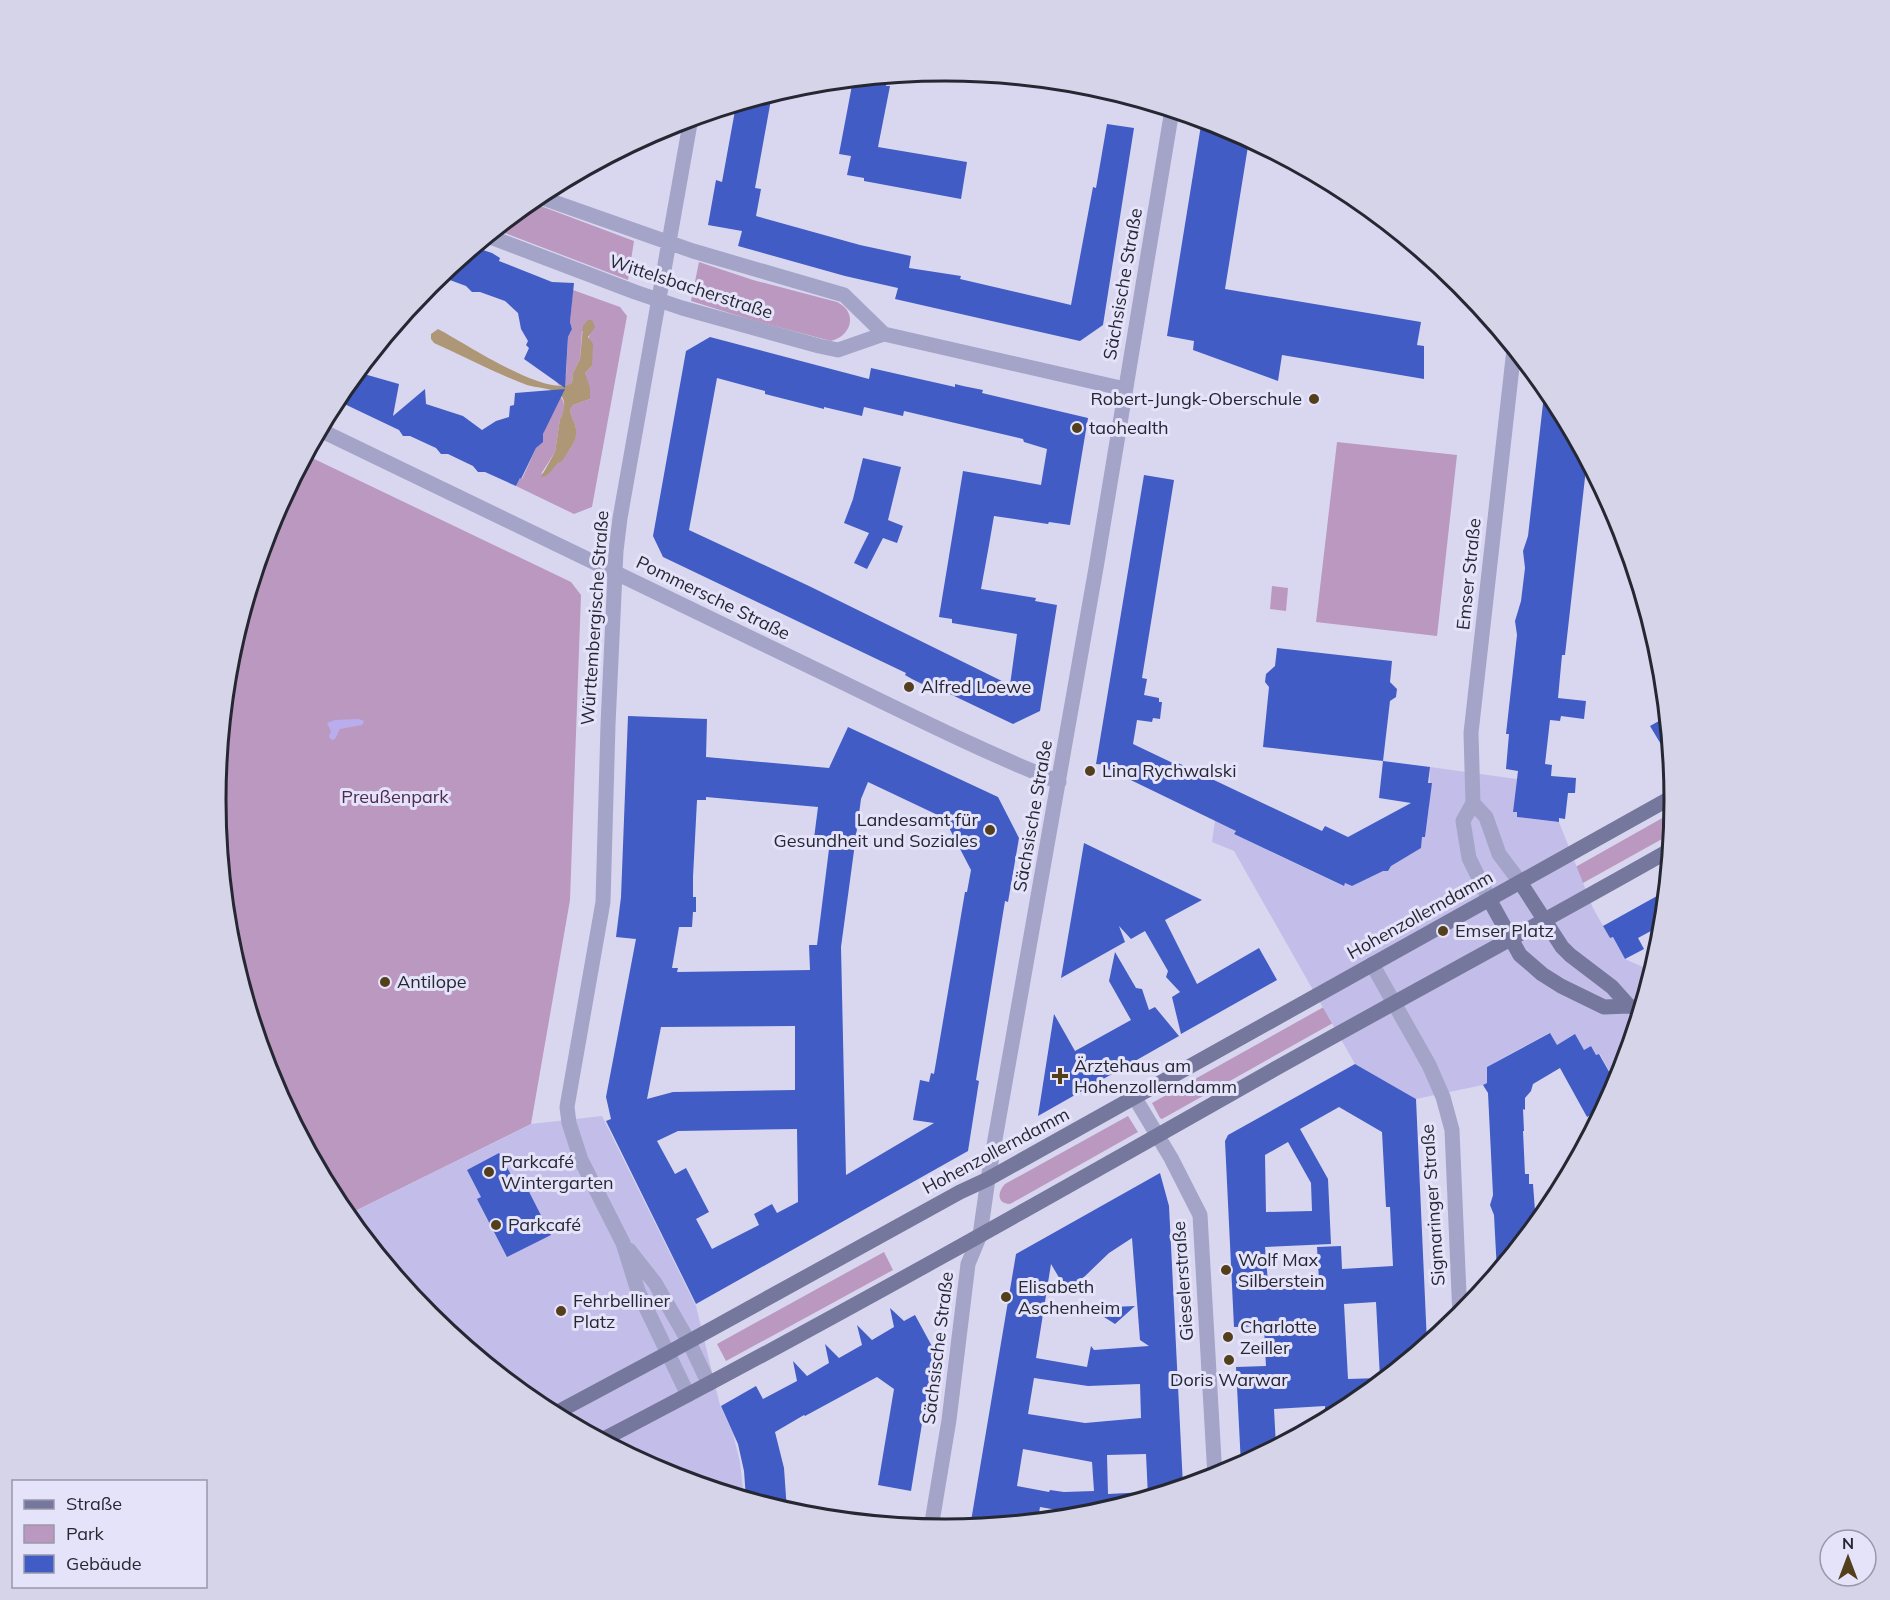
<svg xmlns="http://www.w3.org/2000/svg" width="1890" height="1600" viewBox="0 0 1890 1600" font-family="Mulish,sans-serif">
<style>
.green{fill:#bb98bf}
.sand{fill:#baaded}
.plaza{fill:#c3bee9}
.water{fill:#ad9777}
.building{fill:#415cc5;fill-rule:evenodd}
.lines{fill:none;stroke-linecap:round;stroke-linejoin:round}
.street{stroke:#a4a4c8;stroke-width:15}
.secondary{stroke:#75789c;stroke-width:15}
.poi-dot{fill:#543f1c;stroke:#e5e3f9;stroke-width:2}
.labels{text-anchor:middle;stroke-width:6;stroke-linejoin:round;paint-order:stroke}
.street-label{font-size:18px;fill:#252733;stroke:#e5e3f9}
.poi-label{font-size:18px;fill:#252733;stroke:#e5e3f9;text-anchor:start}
.park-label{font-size:18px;fill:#4e2951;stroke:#e5e3f9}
.rim{fill:none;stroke:#252733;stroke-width:3}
</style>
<rect width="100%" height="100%" fill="#d9d7f0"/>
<path class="green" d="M530 202 634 241 628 280 502 232 497 228Z
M699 262 753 280 837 302C858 312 852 336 831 341L752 320 691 301Z
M573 290 620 307 627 316 592 507 574 514 516 486 520 478 522 479 536 448 542 442 543 434 557 393C565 399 567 410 560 419L555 452 541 474C555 468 575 450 576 433 577 425 571 418 570 410L573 405 590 399 585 373 592 366C592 356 587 341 590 333L582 331 580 359 573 373 572 383 568 386 559 385 552 376H566L568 337 572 329 570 322Z
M1337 442 1457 455 1437 636 1316 622Z
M306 455 571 582 581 595 570 900 531 1124 347 1215 338 1205 271 1079 229 942 216 800 230 657 271 521Z
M1272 586 1288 588 1286 611 1270 609Z
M1673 812 1671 834 1565 893 1556 878Z
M1372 980 1381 996 1162 1119 1160 1118 1152 1103Z
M1128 1116 1138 1132 1010 1204C997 1204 997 1192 1005 1184Z
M884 1252 893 1270 726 1361 717 1344Z"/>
<path class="sand" d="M359 719 364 721 362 725 340 729 335 739 332 740 329 737 331 731 327 723 335 720Z"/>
<path class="plaza" d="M1430 767 1517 779 1513 812H1517V817L1559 822 1593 908 1610 938 1613 937 1625 959 1652 971 1616 1084 1600 1054 1596 1055 1591 1046 1584 1050 1575 1035 1557 1045 1549 1033 1510 1054 1487 1067V1083L1483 1085 1416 1099 1355 1064 1234 851 1212 842 1215 820 1236 830 1234 834 1343 886 1345 883 1352 886 1421 848 1422 837H1425L1429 808Z
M602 1116 696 1306 720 1405 733 1434 740 1462 744 1498 666 1474 539 1406 429 1316 347 1215 531 1124Z"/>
<path class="water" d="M588 320H592L595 327 588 337 593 344 592 366 585 373 590 388V399L573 405 570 410C571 417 575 422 576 429 578 441 568 451 562 461 553 464 552 476 541 477L555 452 560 419C564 414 566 402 562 397 556 388 537 388 527 385 495 373 465 357 434 343L431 339V334L438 329C463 342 548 399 572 383L573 373 580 359 583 326Z"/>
<path class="building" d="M888 76 886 86H890L878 147 967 162 961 199 864 181V178L847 175 851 156 839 154 853 80Z
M772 94 755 188 761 189 756 216 860 245 911 256 909 268 961 276 960 279 1071 305 1093 187 1096 188 1107 124 1134 128 1103 325 1080 341 895 299 898 288 845 276 738 246 742 231 708 225 716 180 722 182 736 105Z
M1202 119 1224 126 1249 140 1225 289 1421 322 1417 345 1424 346V379L1282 355 1278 381 1193 350 1194 341 1167 336Z
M474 247 492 253 500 258 499 261 552 282 574 283 570 322 572 329 568 337 565 388 524 359 529 348 526 345 528 341 521 329 518 313 505 301 480 292H472L466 286 439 276Z
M710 337 869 379 871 368 955 387V384L963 386 983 390 982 393 1088 418 1070 525 1049 522 1048 524 994 516 989 545 981 589 1036 598 1035 601 1057 605 1040 711 1013 724 931 685 930 688 912 679 905 675 906 673 663 557 653 536 686 351ZM717 378 765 391V394L824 409V407L862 416 864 407 903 416 904 411 1023 439 1024 442 1047 449 1041 485 963 471 939 617 952 619V623L1017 634 1010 685 809 586 689 530Z
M357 372 399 384 393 416 425 389 426 404 463 416 482 430 496 421 509 417 510 406 514 405 515 393 565 389 543 434V442L536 448 521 479 520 478 516 486 485 472H478L473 466 448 454H441L436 448 410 436H403L399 430 336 400Z
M1545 386 1552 395 1587 460 1565 655H1562L1558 698 1586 701 1584 719 1561 716 1560 721 1550 720 1545 764 1552 765 1551 776 1576 778 1575 793H1568L1565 819 1559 818V822L1517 817V812H1513L1518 771 1506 769 1509 734H1506L1517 635 1515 621 1521 601 1525 568 1523 551 1528 536Z
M863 458 901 467 888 520 903 526 897 543 883 538 867 569 854 563 869 533 844 523 853 499Z
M1144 475 1174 480 1142 678 1147 679 1144 695 1159 698V702H1162L1160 719 1153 718 1152 722 1137 720 1133 744 1177 765 1178 763 1322 831 1325 826 1348 837 1411 803 1379 798 1383 761 1430 767 1428 783H1432L1425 837H1422L1421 848 1391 866 1388 871H1383L1352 886 1345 883 1344 886 1234 834 1236 831 1108 769V765L1096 764Z
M1277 648 1392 661 1390 682 1397 689 1396 697 1390 701 1383 761 1263 747 1269 687 1265 682 1266 674 1275 666Z
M628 716 707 719 706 757 829 768 848 727 998 797 1019 838 1008 902 1005 901 976 1080 979 1081 968 1151 696 1304 606 1121 611 1119 606 1097 636 939 616 937 621 897ZM868 782 944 818 971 870 967 892H965L934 1074 931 1073 929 1082 920 1080 913 1120 934 1123 846 1175 841 947 861 799ZM706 797 818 807 813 846 829 849 817 945H809L810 970 677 972 678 968H672L679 927H692L693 912H696V897H693V877L697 800H706ZM795 1026V1090L673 1092 647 1099 661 1027ZM797 1129 798 1202 777 1213 772 1204 754 1214 759 1225 712 1249 696 1219 709 1212 686 1168 675 1174 657 1141 678 1131Z
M1666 717 1667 728 1671 761 1650 726Z
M1084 843 1202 900 1165 920 1197 984 1259 948 1277 980 1181 1034 1172 997 1180 992 1166 977 1168 971 1145 931 1131 939 1119 926 1125 942 1061 978Z
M1666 891 1662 925 1638 938 1644 949 1625 959 1613 937 1610 938 1603 926Z
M1115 952 1136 988 1142 989 1149 1010 1155 1007 1179 1036 1038 1116 1054 1014 1075 1051 1131 1020 1109 981Z
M1550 1033 1557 1045 1575 1034 1584 1050 1591 1046 1596 1055 1599 1054 1616 1084 1604 1107 1587 1117 1560 1068 1533 1084 1531 1091 1525 1098V1110L1523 1109 1524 1131H1523L1525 1174H1529V1184H1533L1536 1224 1497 1272 1494 1215 1490 1205 1493 1195 1488 1093 1483 1085 1487 1083V1067Z
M1355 1064 1416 1099 1427 1343 1350 1407 1333 1416V1411L1325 1412V1406L1274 1409 1276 1446 1241 1465 1236 1367 1266 1366 1265 1349 1264 1326 1234 1327 1225 1141 1228 1135ZM1339 1107 1382 1132 1386 1207H1390L1393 1266 1342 1269 1341 1246 1317 1247 1319 1280 1268 1282 1265 1247 1331 1244 1328 1179 1300 1129ZM1288 1142 1311 1183 1312 1211 1266 1212 1265 1155ZM1376 1302 1380 1378 1348 1379 1344 1304Z
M499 1153 514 1180 521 1176 551 1235 507 1257 477 1199 481 1197 467 1170Z
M1160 1173 1169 1206 1183 1486 1148 1497 1146 1454 1107 1455 1108 1494 1147 1492 1148 1497 1101 1511 1069 1512 1040 1507 1038 1519 1010 1515 1008 1523 970 1527 1016 1254ZM1132 1238 1140 1340 1149 1346 1094 1350 1091 1346 1087 1367 1036 1358 1051 1264 1067 1291 1083 1278 1109 1253ZM1034 1378 1088 1386 1140 1384 1141 1418 1085 1423 1028 1414ZM1023 1449 1092 1462 1094 1491 1064 1492 1050 1490 1049 1492 1017 1486Z
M1135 1306 1115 1324 1090 1308Z
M890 1308 904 1321 915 1315 934 1350 911 1491 878 1485 894 1389 877 1377 805 1416 804 1415 775 1432 784 1468 787 1511 746 1498 744 1471 738 1444 721 1406 756 1386 763 1399 797 1381 793 1361 807 1376 829 1363 825 1344 839 1358 862 1345 857 1325 872 1340 894 1327Z"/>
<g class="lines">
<path class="street" d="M537 196 693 251 844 295 884 334 1125 389
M491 234 493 238 635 292 682 308 819 346 838 350 884 334
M320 430C485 509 650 590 815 669 896 708 976 749 1059 782
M1473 803 1486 817 1499 854 1520 882
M1489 899 1469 858 1463 821 1473 803 1471 733 1514 349
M1372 964 1429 1065 1443 1097 1452 1130 1460 1317
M1135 1098 1171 1158 1200 1215 1215 1477
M629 1250 655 1283 689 1342 709 1384
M688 1395 638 1291 623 1243 581 1160 569 1123 567 1107 603 902 608 725 616 551 620 518 691 118
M931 1528 949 1420 968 1264 980 1235 988 1179 1096 568 1172 110"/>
<path class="secondary" d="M1520 882 1562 947 1570 955 1612 987 1629 1006
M1489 899 1520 955 1542 974 1561 986 1604 1007 1629 1006 1640 1009
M554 1414 668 1353 960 1192 988 1179 1674 796
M602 1440C829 1322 1051 1196 1273 1070 1405 996 1538 925 1670 850"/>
</g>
<g class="poi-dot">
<circle cx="1314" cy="399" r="6"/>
<circle cx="1077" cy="428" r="6"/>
<circle cx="909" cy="687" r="6"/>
<circle cx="1090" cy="771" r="6"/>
<circle cx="990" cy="830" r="6"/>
<circle cx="1443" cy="931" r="6"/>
<circle cx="385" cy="982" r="6"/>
<path d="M1057 1067h6v6h6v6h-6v6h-6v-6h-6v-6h6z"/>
<circle cx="489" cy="1172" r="6"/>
<circle cx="496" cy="1225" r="6"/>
<circle cx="1226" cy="1270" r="6"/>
<circle cx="1006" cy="1297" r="6"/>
<circle cx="561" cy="1311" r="6"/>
<circle cx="1228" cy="1337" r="6"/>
<circle cx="1229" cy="1360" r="6"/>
</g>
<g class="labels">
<g class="street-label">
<text transform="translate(1123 284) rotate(-80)" y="6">Sächsische Straße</text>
<text transform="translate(691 287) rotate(18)" y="6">Wittelsbacherstraße</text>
<text transform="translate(1469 574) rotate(-84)" y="6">Emser Straße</text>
<text transform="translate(713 598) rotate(26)" y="6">Pommersche Straße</text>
<text transform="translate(595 618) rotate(-86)" y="6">Württembergische Straße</text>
<text transform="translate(1033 816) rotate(-80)" y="6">Sächsische Straße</text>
<text transform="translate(1420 915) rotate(-29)" y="6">Hohenzollerndamm</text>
<text transform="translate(996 1151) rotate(-28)" y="6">Hohenzollerndamm</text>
<text transform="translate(1433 1205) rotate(-94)" y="6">Sigmaringer Straße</text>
<text transform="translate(1183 1281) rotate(-94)" y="6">Gieselerstraße</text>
<text transform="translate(938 1348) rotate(-83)" y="6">Sächsische Straße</text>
</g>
<g class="poi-label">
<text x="1302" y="405" text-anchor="end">Robert-Jungk-Oberschule</text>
<text x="1089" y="434">taohealth</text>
<text x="921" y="693">Alfred Loewe</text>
<text x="1102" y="777">Lina Rychwalski</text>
<text x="978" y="826" text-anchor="end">Landesamt für<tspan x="978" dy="21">Gesundheit und Soziales</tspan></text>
<text x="1455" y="937">Emser Platz</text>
<text x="397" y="988">Antilope</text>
<text x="1074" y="1072">Ärztehaus am<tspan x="1074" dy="21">Hohenzollerndamm</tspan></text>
<text x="501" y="1168">Parkcafé<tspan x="501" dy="21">Wintergarten</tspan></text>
<text x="508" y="1231">Parkcafé</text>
<text x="1238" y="1266">Wolf Max<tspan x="1238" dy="21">Silberstein</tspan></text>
<text x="1018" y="1293">Elisabeth<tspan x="1018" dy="21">Aschenheim</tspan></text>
<text x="573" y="1307">Fehrbelliner<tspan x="573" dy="21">Platz</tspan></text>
<text x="1240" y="1333">Charlotte<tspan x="1240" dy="21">Zeiller</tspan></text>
<text x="1229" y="1386" text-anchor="middle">Doris Warwar</text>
</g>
<g class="park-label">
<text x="395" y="803">Preußenpark</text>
</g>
</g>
<path d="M0 0H1890V1600H0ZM226 800a719 719 0 1 1 1438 0a719 719 0 1 1-1438 0Z" fill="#d6d4e9" fill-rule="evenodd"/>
<path class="rim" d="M226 800a719 719 0 1 1 1438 0a719 719 0 1 1-1438 0Z"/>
<rect x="12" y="1480" width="195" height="108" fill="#e5e3f9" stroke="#9898aa" stroke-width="1.5"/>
<rect x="24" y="1500" width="30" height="9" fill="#75789c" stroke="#9898aa" stroke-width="1.5"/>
<text x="66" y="1510" font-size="18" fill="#252733">Straße</text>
<rect x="24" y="1525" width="30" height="18" fill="#bb98bf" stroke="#9898aa" stroke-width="1.5"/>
<text x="66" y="1540" font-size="18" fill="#252733">Park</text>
<rect x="24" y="1555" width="30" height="18" fill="#415cc5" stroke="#9898aa" stroke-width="1.5"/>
<text x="66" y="1570" font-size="18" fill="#252733">Gebäude</text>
<g transform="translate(1848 1558)"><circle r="28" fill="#e5e3f9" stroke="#9898aa" stroke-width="1.5"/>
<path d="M0-4.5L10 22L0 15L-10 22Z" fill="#543f1c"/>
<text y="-9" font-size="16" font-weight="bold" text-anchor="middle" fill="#252733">N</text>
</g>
</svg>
